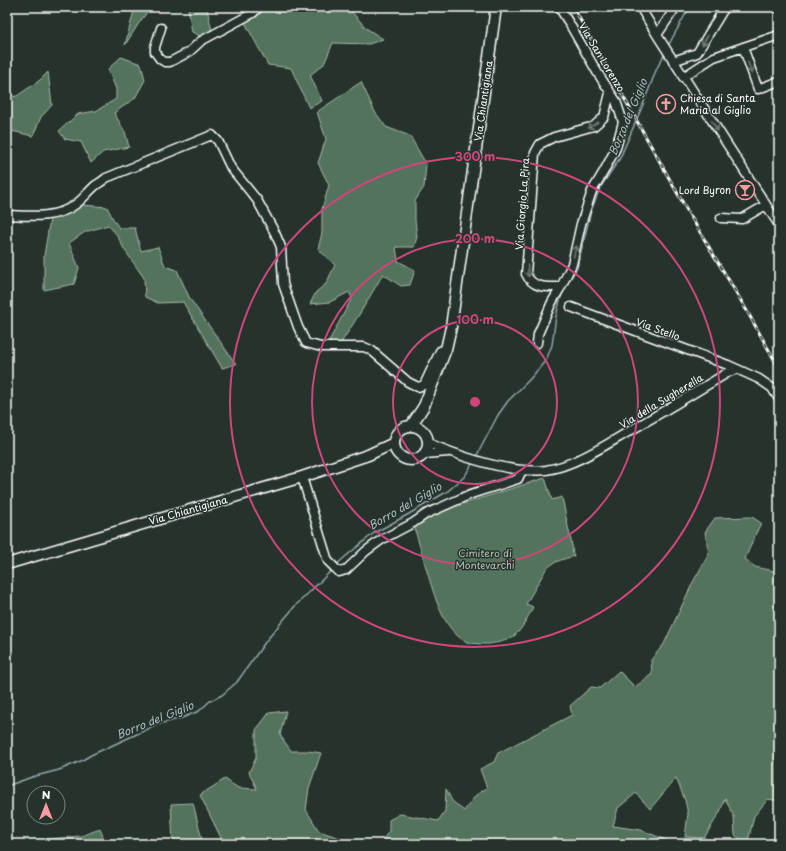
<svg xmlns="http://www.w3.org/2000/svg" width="786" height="851" viewBox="0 0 786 851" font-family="'Playpen Sans',sans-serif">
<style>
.green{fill:#53735c;stroke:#a9b9ae}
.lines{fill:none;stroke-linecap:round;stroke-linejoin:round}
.stream{stroke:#95a7ac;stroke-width:1.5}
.minor-casing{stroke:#fff;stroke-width:11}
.major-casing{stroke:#fff;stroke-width:13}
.minor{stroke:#26332d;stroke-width:8}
.major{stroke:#26332d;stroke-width:10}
.rail-casing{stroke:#fff;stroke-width:3}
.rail{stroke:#26332d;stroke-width:1.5;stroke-dasharray:4.5;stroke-linecap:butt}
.oneway{stroke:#727a76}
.ring{fill:none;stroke:#ce467c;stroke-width:2}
.labels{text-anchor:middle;stroke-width:3;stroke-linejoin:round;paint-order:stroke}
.street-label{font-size:10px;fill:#fff;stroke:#26332d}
.poi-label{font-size:10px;fill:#fff;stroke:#26332d;text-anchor:start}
.park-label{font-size:10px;fill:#b2c0b6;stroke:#26332d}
.water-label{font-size:11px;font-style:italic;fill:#afbdc1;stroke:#26332d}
.centre{fill:#ce467c;stroke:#26332d;stroke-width:2}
.ring-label{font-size:12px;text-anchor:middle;font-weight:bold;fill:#ce467c;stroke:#26332d;stroke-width:3;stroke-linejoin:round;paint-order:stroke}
</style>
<rect width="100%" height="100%" fill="#26332d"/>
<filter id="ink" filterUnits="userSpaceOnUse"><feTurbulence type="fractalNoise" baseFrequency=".025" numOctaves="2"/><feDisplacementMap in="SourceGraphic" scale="8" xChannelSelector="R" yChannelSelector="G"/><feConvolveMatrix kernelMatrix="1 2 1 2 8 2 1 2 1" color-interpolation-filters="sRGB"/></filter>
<g filter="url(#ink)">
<path class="green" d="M135 7H151L139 23 125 45Z
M188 7H209L207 9 212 31 202 37 192 32Z
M254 7H307L335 11H351L366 28 383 39 369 44 333 43 324 64 310 75 322 101 309 108 291 68 268 65 244 21Z
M121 57 141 64 145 80 135 98 114 113 125 132 129 147 103 152 91 163 81 142 65 139 59 131 78 114 96 111 116 99V89L108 69Z
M48 72 52 105 41 117 33 136 7 130V97L17 96 40 80Z
M361 82 375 112 386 127 410 136 426 164 424 187 415 201V220L417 237 414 247H396L398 261 415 270 410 285 401 286 383 274 362 310 339 346 329 341 352 298 349 292 330 302 310 304 316 292 326 284 335 265 318 249 322 233V209L329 185 318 163 326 139 317 112Z
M82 205 107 207 113 219 119 228H135L141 251 158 247 165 266 177 270 190 299 236 364 222 368 183 302 158 303 145 297 144 278 124 249 117 235 108 225 85 232 69 243 79 268 74 284 44 290V256L50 219Z
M545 478 552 500 562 497 567 522 573 550 572 551 574 556C564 559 554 561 546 569L526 604 533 607C528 616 523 629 514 636 508 641 496 643 488 644 483 644 471 644 467 642 443 631 434 594 427 571 423 557 419 544 415 530V524L434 513Z
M752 517 761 523 756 533 745 559 755 567 779 572V801L768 799 754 816 749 837 745 843 735 835 734 817 725 798 720 812 704 838 685 837 688 814 685 800 676 778 650 809 636 793 618 808 613 826 641 830 671 842 690 844H380L389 831V820L400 814 438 821 445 811 446 789 452 801 464 811 476 795 487 788 480 769 494 762 498 753 572 715 570 706 591 687 600 688 619 671 635 687 652 674 651 660 664 644 693 582 709 554 705 532 715 518Z
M286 711 280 735 291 751H308L321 753 309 788 306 810 319 831 349 841 378 844H224L200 795 225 779 238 788 257 789 249 772 256 758V730L269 713Z
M193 803 203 844H173L171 804Z
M100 829 106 844H7V843L81 836Z"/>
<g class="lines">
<path class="stream" d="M668 46 685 15 690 7
M568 282 577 268 591 211 600 188 620 158 642 107 657 68 665 53
M476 457 498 415 508 401 530 379 546 360 552 345 556 316 560 300 565 287
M336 565 345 557 374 533 409 514 448 491 465 476 473 462
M7 786 32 777 59 770 81 761 91 755 159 724 182 718 199 711 210 701 222 695 237 682 266 641 295 606 332 570"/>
<defs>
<path id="minor" d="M640 7 657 35 779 225
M777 7 779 9
M161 28 155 47V52L160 59 165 62H170L189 52 201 41 253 13 259 7
M657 35 676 7
M743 47 758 89 779 81
M673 61 697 53 725 7
M683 77 714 57 779 35
M7 215C29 216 57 219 76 204 83 199 89 191 96 185 99 183 103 181 106 178L212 135 218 141 231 168 257 200 275 233 281 247 283 284 298 327 306 343 321 347H364L371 350 408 382 418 387 424 385 440 351 443 350
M721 218 742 219 766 205
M561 287C547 287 533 289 526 274L535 153 540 144 554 137 594 126 604 117 610 93
M571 307 728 365 737 369
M537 343 538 334 552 302 561 287 572 264 581 224 592 191 604 171 616 148 623 122 616 101 597 72 569 23 559 7
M428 443C462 457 510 474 546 470 574 466 604 446 628 432 661 413 694 393 727 373L737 369 759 379 772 388 779 399
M425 454 448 452
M302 477 328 561 339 572 346 570 366 551 381 540 413 523 426 514 471 494 518 479 522 470"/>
<path id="major" d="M411 426 424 406 446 349 451 327 496 7
M394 443a17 17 0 1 1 34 0a17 17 0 1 1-34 0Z
M7 564 302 477 368 455 394 443"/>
</defs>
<use href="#minor" class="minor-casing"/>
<use href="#major" class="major-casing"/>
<use href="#minor" class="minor"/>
<use href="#major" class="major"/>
<defs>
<path id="rail" d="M573 7 688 212 743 304 779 368"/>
</defs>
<use href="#rail" class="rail-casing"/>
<use href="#rail" class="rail"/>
</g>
<defs><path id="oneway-shaft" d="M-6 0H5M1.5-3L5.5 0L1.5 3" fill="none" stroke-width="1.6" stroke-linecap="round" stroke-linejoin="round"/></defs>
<g class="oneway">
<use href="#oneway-shaft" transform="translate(705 40) rotate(122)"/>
<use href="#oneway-shaft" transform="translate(750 68) rotate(70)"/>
<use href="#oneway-shaft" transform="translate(593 125) rotate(151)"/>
<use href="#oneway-shaft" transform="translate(715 126) rotate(57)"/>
<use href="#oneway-shaft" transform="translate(575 251) rotate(-77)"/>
<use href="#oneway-shaft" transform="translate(528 271) rotate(85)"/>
</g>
</g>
<g class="ring">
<circle cx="475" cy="402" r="82"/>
<circle cx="475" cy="402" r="163"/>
<circle cx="475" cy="402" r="245"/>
</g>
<defs>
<symbol id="church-ring" viewBox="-11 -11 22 22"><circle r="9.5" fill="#26332d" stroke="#ff9aa2" stroke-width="1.5"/><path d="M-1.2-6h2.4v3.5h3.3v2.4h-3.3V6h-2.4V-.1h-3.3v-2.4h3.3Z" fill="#ff9aa2"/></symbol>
<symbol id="bar-ring" viewBox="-11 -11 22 22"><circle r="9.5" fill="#26332d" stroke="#ff9aa2" stroke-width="1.5"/><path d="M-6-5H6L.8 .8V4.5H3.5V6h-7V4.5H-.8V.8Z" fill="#ff9aa2"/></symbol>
</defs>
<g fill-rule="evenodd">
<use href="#church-ring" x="655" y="93" width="22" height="22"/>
<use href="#bar-ring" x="734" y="179" width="22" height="22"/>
</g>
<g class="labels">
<g class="street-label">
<text transform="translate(602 57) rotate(59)" y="4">Via San Lorenzo</text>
<text transform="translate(483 101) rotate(-82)" y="4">Via Chiantigiana</text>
<text transform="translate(522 204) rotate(-86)" y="4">Via Giorgio La Pira</text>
<text transform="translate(658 329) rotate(20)" y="4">Via Stello</text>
<text transform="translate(661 401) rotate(-31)" y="4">Via della Sugherella</text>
<text transform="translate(188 510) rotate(-16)" y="4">Via Chiantigiana</text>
</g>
<g class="poi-label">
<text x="680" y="102">Chiesa di Santa<tspan x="680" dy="12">Maria al Giglio</tspan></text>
<text x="731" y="194" text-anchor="end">Lord Byron</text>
</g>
<g class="park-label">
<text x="485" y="557">Cimitero di<tspan x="485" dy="12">Montevarchi</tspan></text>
</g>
<g class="water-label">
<text transform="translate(628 117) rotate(-67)" y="4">Borro del Giglio</text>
<text transform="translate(405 506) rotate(-30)" y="4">Borro del Giglio</text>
<text transform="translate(155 720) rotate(-22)" y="4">Borro del Giglio</text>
</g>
</g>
<circle cx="475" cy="402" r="6" class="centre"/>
<g class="ring-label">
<text x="475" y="161">300 m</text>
<text x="475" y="243">200 m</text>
<text x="475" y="324">100 m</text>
</g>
<rect width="786" height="851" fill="none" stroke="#26332d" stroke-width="24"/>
<rect x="12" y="12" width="762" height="827" fill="none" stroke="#fff" stroke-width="1.5" filter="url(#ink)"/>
<g transform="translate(46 805)"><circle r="19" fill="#26332d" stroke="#7d8581"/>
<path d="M0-3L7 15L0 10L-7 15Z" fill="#ff9aa2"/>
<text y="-6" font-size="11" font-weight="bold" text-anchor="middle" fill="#ffffff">N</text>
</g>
</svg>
